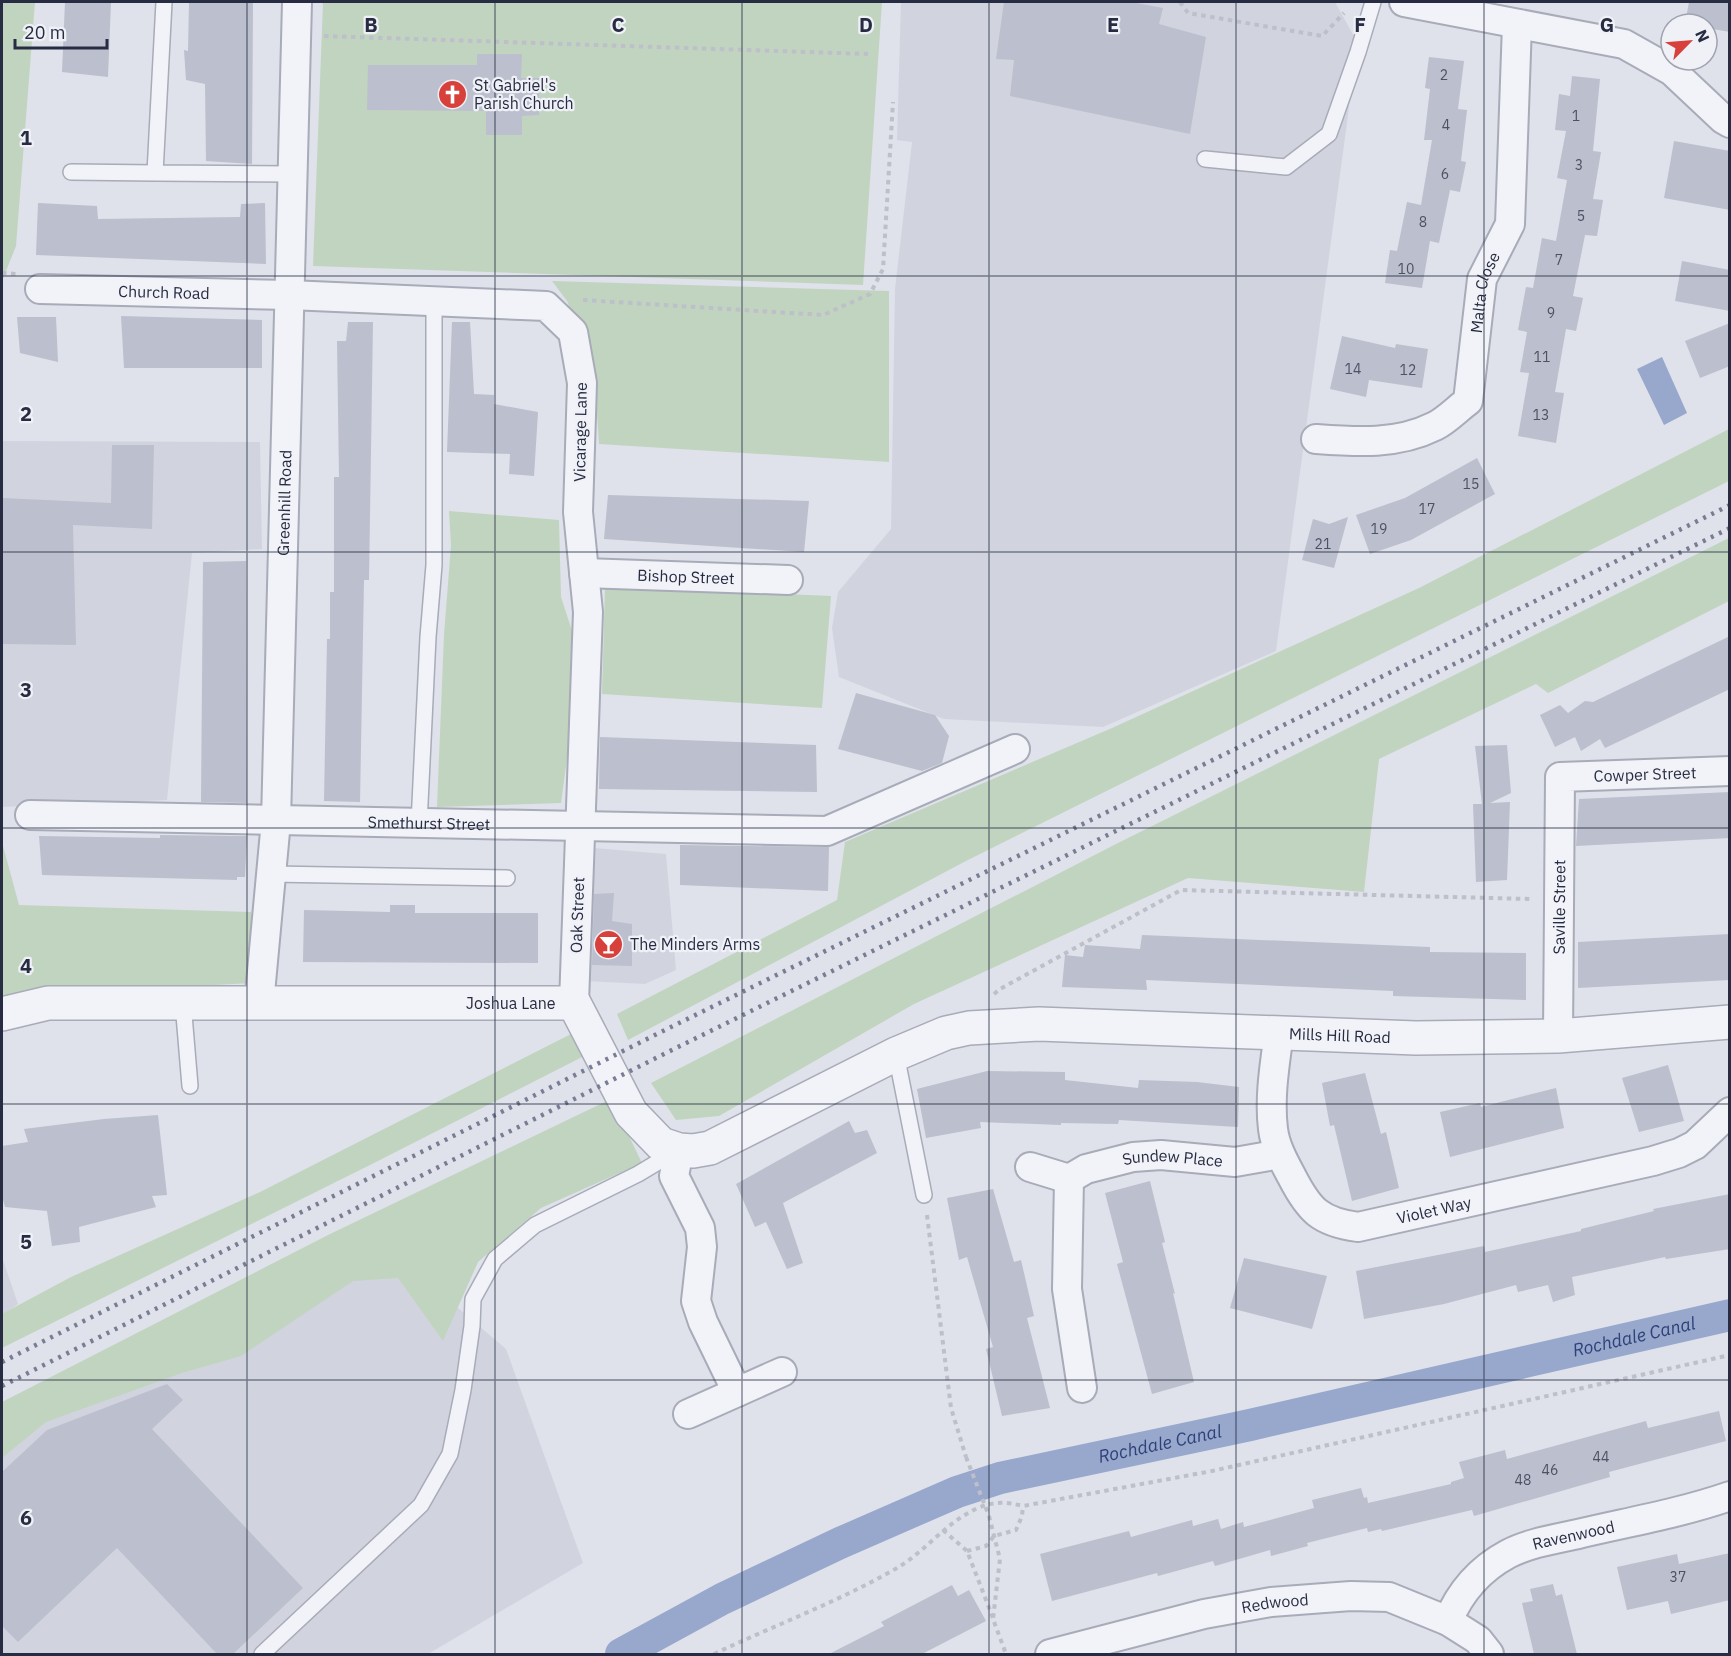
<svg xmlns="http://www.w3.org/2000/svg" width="1731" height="1656" viewBox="0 0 1731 1656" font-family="'IBM Plex Sans',sans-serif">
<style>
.built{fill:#d1d4df}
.green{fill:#c1d4c0}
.water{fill:#98a7cc}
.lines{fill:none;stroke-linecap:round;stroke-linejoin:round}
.canal{stroke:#98a7cc;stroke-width:32}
.building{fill:#bcbfcd}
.service-casing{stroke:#a8abb8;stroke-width:18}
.minor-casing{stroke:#a8abb8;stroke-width:32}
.tertiary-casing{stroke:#a8abb8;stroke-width:36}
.path{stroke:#bdbfc9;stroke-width:4;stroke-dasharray:4.5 4.5;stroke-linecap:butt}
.service{stroke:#f2f3f8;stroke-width:15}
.minor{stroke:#f2f3f8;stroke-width:28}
.tertiary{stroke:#f2f3f8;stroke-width:33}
.rail{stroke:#787d94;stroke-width:4.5;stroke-dasharray:3 6;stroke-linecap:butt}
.path-bridge{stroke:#bdbfc9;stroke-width:4;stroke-dasharray:4.5 4.5;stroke-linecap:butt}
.grid{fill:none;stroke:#272c42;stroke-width:1.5;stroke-opacity:0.55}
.labels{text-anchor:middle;stroke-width:4.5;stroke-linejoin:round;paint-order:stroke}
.number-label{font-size:14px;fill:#4c5165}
.poi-label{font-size:16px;fill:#272c42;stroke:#eff1f7;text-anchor:start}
.street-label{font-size:16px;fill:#272c42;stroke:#eff1f7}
.water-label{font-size:18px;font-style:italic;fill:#2e4279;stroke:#eff1f7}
.grid-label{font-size:20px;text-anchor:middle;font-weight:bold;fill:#272c42;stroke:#eff1f7;stroke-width:4.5;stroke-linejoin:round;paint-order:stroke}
</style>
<rect width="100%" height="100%" fill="#dfe2ea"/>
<path class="built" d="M901 2H1335L1356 40 1348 115 1276 651 1103 727 944 719 839 677 832 628 838 592 891 529 895 289 912 142 897 140Z
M2 441 260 442 262 549 192 553 167 800 2 807Z
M594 848 666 854 676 970 645 984 585 981Z
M395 1254 506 1349 583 1563 428 1654H2V1417Z
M2 1257 18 1304 2 1316Z"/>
<path class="green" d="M2 2H35L16 246 2 281Z
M323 2H882L863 285 313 266Z
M552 281 889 291V462L599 444 594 369 567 301Z
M1729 429V481L966 861 628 1040 617 1014 837 900 845 842 1112 728 1419 588Z
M449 511 559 520 561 597 575 640 568 751 561 803 437 807 444 635 451 545Z
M1729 538V601L1548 693 1536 684 1379 759 1364 892 1188 878 914 1004 719 1116 676 1120 651 1083 1116 844Z
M605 586 831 596 822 708 602 694Z
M2 842 19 905 251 912 253 983 2 996Z
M573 1033 588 1054 378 1161 2 1348V1314L71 1277 260 1192Z
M611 1099 642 1163 541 1208 478 1262 443 1341 398 1278 353 1281 241 1356 182 1373 46 1422 2 1458V1402L330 1234Z"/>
<path class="water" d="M1662 357 1687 413 1664 425 1637 369Z"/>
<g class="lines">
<path class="canal" id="s1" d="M621 1654 722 1599 840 1543 957 1492 1000 1478 1250 1425 1730 1315"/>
</g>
<path class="building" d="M65 2H111L108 77 62 72Z
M189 2H253L252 164 206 161 205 84 186 80 184 50 188 51Z
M1004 2H1131L1163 8 1159 24 1206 37 1190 134 1010 96 1014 60 996 59Z
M1689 2H1730V32L1707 28V24H1685Z
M477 54H522L521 78H539V115L522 116V135H486V111L367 110 368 65H477Z
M1429 57 1464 61 1458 109 1467 110 1461 161 1466 162 1460 192 1450 190 1439 243 1430 241 1422 288 1385 283 1390 250 1397 251 1407 202 1421 205 1432 140H1424L1430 89 1425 88Z
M1572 76 1600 79 1593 151 1601 152 1593 199 1603 200 1597 236 1585 235 1573 296 1583 298 1576 331 1566 329 1555 392 1564 393 1556 443 1518 436 1529 373 1520 372 1527 332 1518 330 1526 287 1533 288 1542 238 1556 241 1567 180 1557 178 1566 131 1555 130 1559 94 1570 96Z
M1674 141 1730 151V210L1664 198Z
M38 203 97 206 98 219 240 217 241 204 265 203 266 264 36 255Z
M1682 261 1730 270V311L1675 301Z
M121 316 262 320V368H124Z
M17 317H56L58 362 20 353Z
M348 322H373L369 580H364L360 802 324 801 327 639H330V592H334V477H339L337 341H346Z
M452 322H470L474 394 494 395V404L538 412 534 476 509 474 510 454 447 452Z
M1730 323V366L1700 378 1685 341Z
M1342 336 1395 348 1396 344 1428 349 1422 388 1369 380 1366 397 1330 389Z
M112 445H154L152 529 73 525 76 645 2 644V498L111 503Z
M1477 458 1495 494 1411 540 1370 554 1356 515 1405 498Z
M608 495 809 501 804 552 604 539Z
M1348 517 1334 568 1302 560 1313 519 1329 524Z
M246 561 247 803 201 802 203 562Z
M1730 636V689L1605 748 1600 739 1581 751 1575 737 1555 747 1540 715 1560 705 1568 713 1585 701 1593 702Z
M856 693 935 715 949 736 942 763 922 771 838 749Z
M600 737 816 745 817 792 599 789Z
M1507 745 1511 793 1490 803 1510 802 1507 880 1476 882 1473 804H1482L1475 746Z
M1730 792V838L1576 846 1579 799Z
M160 835 247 836 245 877H237V880L42 875 39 836 160 838Z
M680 845 829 847 828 891 680 885Z
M614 893 612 921 632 924V966L592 965 594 894Z
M390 905H415V913H538V963L303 962 304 910 390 912Z
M1730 934V980L1578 988V942Z
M1142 935 1430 947V952L1526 953V1000L1393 996V991L1146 980 1147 990 1062 987 1065 955 1083 957 1085 945 1140 949Z
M1668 1065 1684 1121 1639 1132 1622 1078Z
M987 1071 1065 1072V1080L1138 1088 1139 1080 1197 1082 1239 1087 1238 1127 1119 1120 1118 1124 1061 1123V1125L980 1122 981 1128 926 1138 917 1089Z
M1365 1073 1381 1134 1386 1132 1399 1188 1352 1201 1334 1125 1330 1126 1322 1083Z
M1556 1088 1564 1128 1450 1157 1440 1112 1480 1103 1481 1107Z
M158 1115 167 1195 152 1196 156 1207 79 1227 80 1242 52 1246 47 1211 5 1207 2 1196V1146L28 1142 24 1129 104 1119Z
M849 1121 855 1133 867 1130 877 1153 783 1203 803 1263 787 1269 766 1222 755 1227 736 1184Z
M1150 1181 1165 1242 1162 1243 1175 1294 1173 1293 1194 1382 1152 1394 1117 1264 1123 1262 1105 1193Z
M993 1189 1014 1262 1021 1260 1034 1316 1027 1318 1050 1408 1002 1416 986 1349 993 1347 967 1257 959 1260 947 1198Z
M1730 1194V1249L1666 1259 1665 1257 1572 1277 1575 1295 1553 1302 1548 1285 1518 1292 1516 1285 1444 1304 1364 1319 1356 1271 1484 1246 1485 1252 1581 1231V1229L1654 1211 1653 1209Z
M1244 1258 1327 1276 1312 1329 1230 1308Z
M167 1384 183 1400 152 1429 303 1588 233 1654H217L117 1548 18 1642 2 1626V1472L47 1430Z
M1719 1411 1726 1441 1609 1472 1610 1477 1474 1516 1472 1510 1382 1531 1381 1529 1368 1532 1367 1528 1307 1543 1308 1546 1271 1556 1270 1550 1215 1566 1213 1561 1158 1576 1157 1573 1052 1601 1040 1554 1129 1531 1131 1537 1192 1520 1193 1526 1218 1519 1221 1529 1243 1522 1244 1527 1314 1508 1312 1500 1361 1488 1364 1498 1367 1497 1368 1503 1451 1484V1482L1464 1478 1459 1462 1505 1450 1507 1459 1646 1421 1648 1428Z
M1730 1553V1600L1671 1614 1668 1601 1627 1610 1617 1567 1677 1554 1679 1564Z
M1553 1584 1556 1596 1562 1594 1577 1654H1534L1522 1603 1533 1601 1530 1589Z
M952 1585 958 1596 969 1590 986 1621 922 1654H829L884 1626 881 1622Z"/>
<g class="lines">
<defs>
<path id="service" d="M164 2 155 173 292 174
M1205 159 1286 167 1329 134 1358 52 1373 2
M71 172 155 173
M419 824 428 637 434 565V302
M271 874 507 878
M183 1003 190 1086
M896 1054 924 1195
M262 1654 421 1505 450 1454 463 1390 472 1326 473 1299 495 1259 535 1225 638 1174 658 1162 674 1148"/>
<g id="minor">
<path d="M1404 2 1624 44 1672 71 1723 119 1730 123"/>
<path id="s2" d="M40 289 289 295 546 306 573 332 582 383 578 512 588 612 574 1003"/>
<path id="s3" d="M1316 439C1357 442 1397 445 1435 426 1447 420 1457 409 1468 401L1482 279 1510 224 1517 24"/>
<path id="s4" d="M584 573 788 580"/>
<path id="s5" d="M30 815 827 831 1015 749"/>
<path id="s6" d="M259 1004 276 821 297 2"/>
<path id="s7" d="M1279 1032C1275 1063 1269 1097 1273 1129 1275 1146 1284 1162 1292 1177 1309 1210 1320 1222 1358 1227L1653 1161 1679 1153 1695 1145 1730 1112"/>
<path id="s8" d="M1558 1036 1560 777 1730 771"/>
<path d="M679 1150 674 1176 700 1228 702 1247 696 1301 703 1322 737 1392"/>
<path d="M1030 1167 1069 1179"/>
<path id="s9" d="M1082 1388 1067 1289 1069 1179 1086 1169 1133 1157 1161 1155 1235 1162 1280 1154"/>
<path d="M688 1414 782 1372"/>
<path id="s10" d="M1448 1621C1460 1592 1480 1569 1508 1554 1529 1543 1555 1539 1578 1534 1629 1522 1681 1513 1730 1496"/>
<path id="s11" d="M1050 1654 1204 1614 1271 1602 1351 1596 1389 1597 1448 1621 1478 1640 1489 1654"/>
</g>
<g id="tertiary">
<path id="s12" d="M2 1014 48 1003H574L631 1113 661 1144 679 1150 693 1151 710 1148 896 1054 946 1033 969 1028 1039 1024 1416 1038 1558 1036 1730 1022"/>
</g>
</defs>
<use href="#service" class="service-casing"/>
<use href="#minor" class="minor-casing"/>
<use href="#tertiary" class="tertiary-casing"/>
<path class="path" d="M1180 2 1188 13 1322 36 1344 13
M324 36 868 54
M2 273 17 274
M583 300 823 315 870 294 883 269 893 102
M994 994 1000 989 1181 890 1530 899
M927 1215 951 1408 966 1457
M989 1516 1000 1559 993 1619 1006 1654
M943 1530 967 1551 993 1618
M967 1551 986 1546 994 1536 1016 1530 1022 1516 1023 1506
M714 1654C775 1625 838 1602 897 1568 926 1551 946 1522 978 1508 994 1501 1007 1502 1023 1506L1212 1471 1730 1355"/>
<use href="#service" class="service"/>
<use href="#minor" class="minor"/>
<use href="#tertiary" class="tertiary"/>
<path class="rail" d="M2 1362 663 1031 1730 505
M2 1386 672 1050 1730 528"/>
<path class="path-bridge" d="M966 1457 989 1516"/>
</g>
<path class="grid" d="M247 2V1654M495 2V1654M742 2V1654M989 2V1654M1236 2V1654M1484 2V1654M2 276H1730M2 552H1730M2 828H1730M2 1104H1730M2 1380H1730"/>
<defs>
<symbol id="church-disc" viewBox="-11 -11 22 22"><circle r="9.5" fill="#d8413b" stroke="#eff1f7"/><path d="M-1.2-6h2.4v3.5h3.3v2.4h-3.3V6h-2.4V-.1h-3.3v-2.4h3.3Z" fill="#fff"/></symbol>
<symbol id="bar-disc" viewBox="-11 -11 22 22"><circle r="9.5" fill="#d8413b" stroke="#eff1f7"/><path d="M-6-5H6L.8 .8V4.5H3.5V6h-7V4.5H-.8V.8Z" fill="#fff"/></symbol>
</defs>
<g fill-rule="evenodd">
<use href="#church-disc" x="436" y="78" width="33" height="33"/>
<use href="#bar-disc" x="592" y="928" width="33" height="33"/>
</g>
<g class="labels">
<g class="number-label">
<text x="1444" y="80">2</text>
<text x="1576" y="121">1</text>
<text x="1446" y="130">4</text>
<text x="1579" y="170">3</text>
<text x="1445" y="179">6</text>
<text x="1581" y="221">5</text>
<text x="1423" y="227">8</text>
<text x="1559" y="265">7</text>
<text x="1406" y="274">10</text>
<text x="1551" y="318">9</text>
<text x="1542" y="362">11</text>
<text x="1353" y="374">14</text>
<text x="1408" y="375">12</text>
<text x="1541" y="420">13</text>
<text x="1471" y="489">15</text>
<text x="1427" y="514">17</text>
<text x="1379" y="534">19</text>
<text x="1323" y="549">21</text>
<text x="1601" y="1462">44</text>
<text x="1550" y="1475">46</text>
<text x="1523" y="1485">48</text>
<text x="1678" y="1582">37</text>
</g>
<g class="poi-label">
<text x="474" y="91">St Gabriel's<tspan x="474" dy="18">Parish Church</tspan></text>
<text x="630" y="950">The Minders Arms</text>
</g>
<g class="street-label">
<text dy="6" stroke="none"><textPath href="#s2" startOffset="124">Church Road</textPath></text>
<text dy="6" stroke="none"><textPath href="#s3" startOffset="273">Malta Close</textPath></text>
<text transform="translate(580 432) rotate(-89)" y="6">Vicarage Lane</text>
<text dy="6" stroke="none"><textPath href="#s6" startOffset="502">Greenhill Road</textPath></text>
<text dy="6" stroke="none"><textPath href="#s4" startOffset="102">Bishop Street</textPath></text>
<text dy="6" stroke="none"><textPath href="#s8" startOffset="344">Cowper Street</textPath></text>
<text dy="6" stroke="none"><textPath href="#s5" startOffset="399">Smethurst Street</textPath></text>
<text dy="6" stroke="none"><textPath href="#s8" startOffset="129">Saville Street</textPath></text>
<text transform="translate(577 915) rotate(-88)" y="6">Oak Street</text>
<text dy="6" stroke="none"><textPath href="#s12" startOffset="510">Joshua Lane</textPath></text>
<text dy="6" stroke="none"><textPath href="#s12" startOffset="1448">Mills Hill Road</textPath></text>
<text dy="6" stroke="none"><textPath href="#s9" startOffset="318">Sundew Place</textPath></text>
<text dy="6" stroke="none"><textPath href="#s7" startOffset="315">Violet Way</textPath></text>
<text dy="6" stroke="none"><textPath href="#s10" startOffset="160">Ravenwood</textPath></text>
<text dy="6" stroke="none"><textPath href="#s11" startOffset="231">Redwood</textPath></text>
</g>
<g class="water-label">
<text dy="6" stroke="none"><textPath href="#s1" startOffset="1068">Rochdale Canal</textPath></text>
<text dy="6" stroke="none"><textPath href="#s1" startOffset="582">Rochdale Canal</textPath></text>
</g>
</g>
<g class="grid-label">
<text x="371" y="32">B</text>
<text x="618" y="32">C</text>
<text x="866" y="32">D</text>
<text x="1113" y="32">E</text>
<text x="1360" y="32">F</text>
<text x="1607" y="32">G</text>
<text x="26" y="145">1</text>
<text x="26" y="421">2</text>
<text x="26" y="697">3</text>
<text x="26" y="973">4</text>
<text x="26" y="1249">5</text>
<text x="26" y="1525">6</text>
</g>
<rect width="1731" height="1656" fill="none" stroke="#272c42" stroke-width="6"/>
<g transform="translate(1689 42) rotate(65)"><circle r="28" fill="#eff1f7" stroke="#9fa2af" stroke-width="1.5"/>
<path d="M0-4.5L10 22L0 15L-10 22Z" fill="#d8413b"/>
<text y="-9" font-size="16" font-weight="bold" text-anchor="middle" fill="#272c42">N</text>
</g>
<path d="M15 39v9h92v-9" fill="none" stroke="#272c42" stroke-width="3"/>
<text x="24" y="39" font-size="18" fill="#272c42" stroke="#eff1f7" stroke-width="4.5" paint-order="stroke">20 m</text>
</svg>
